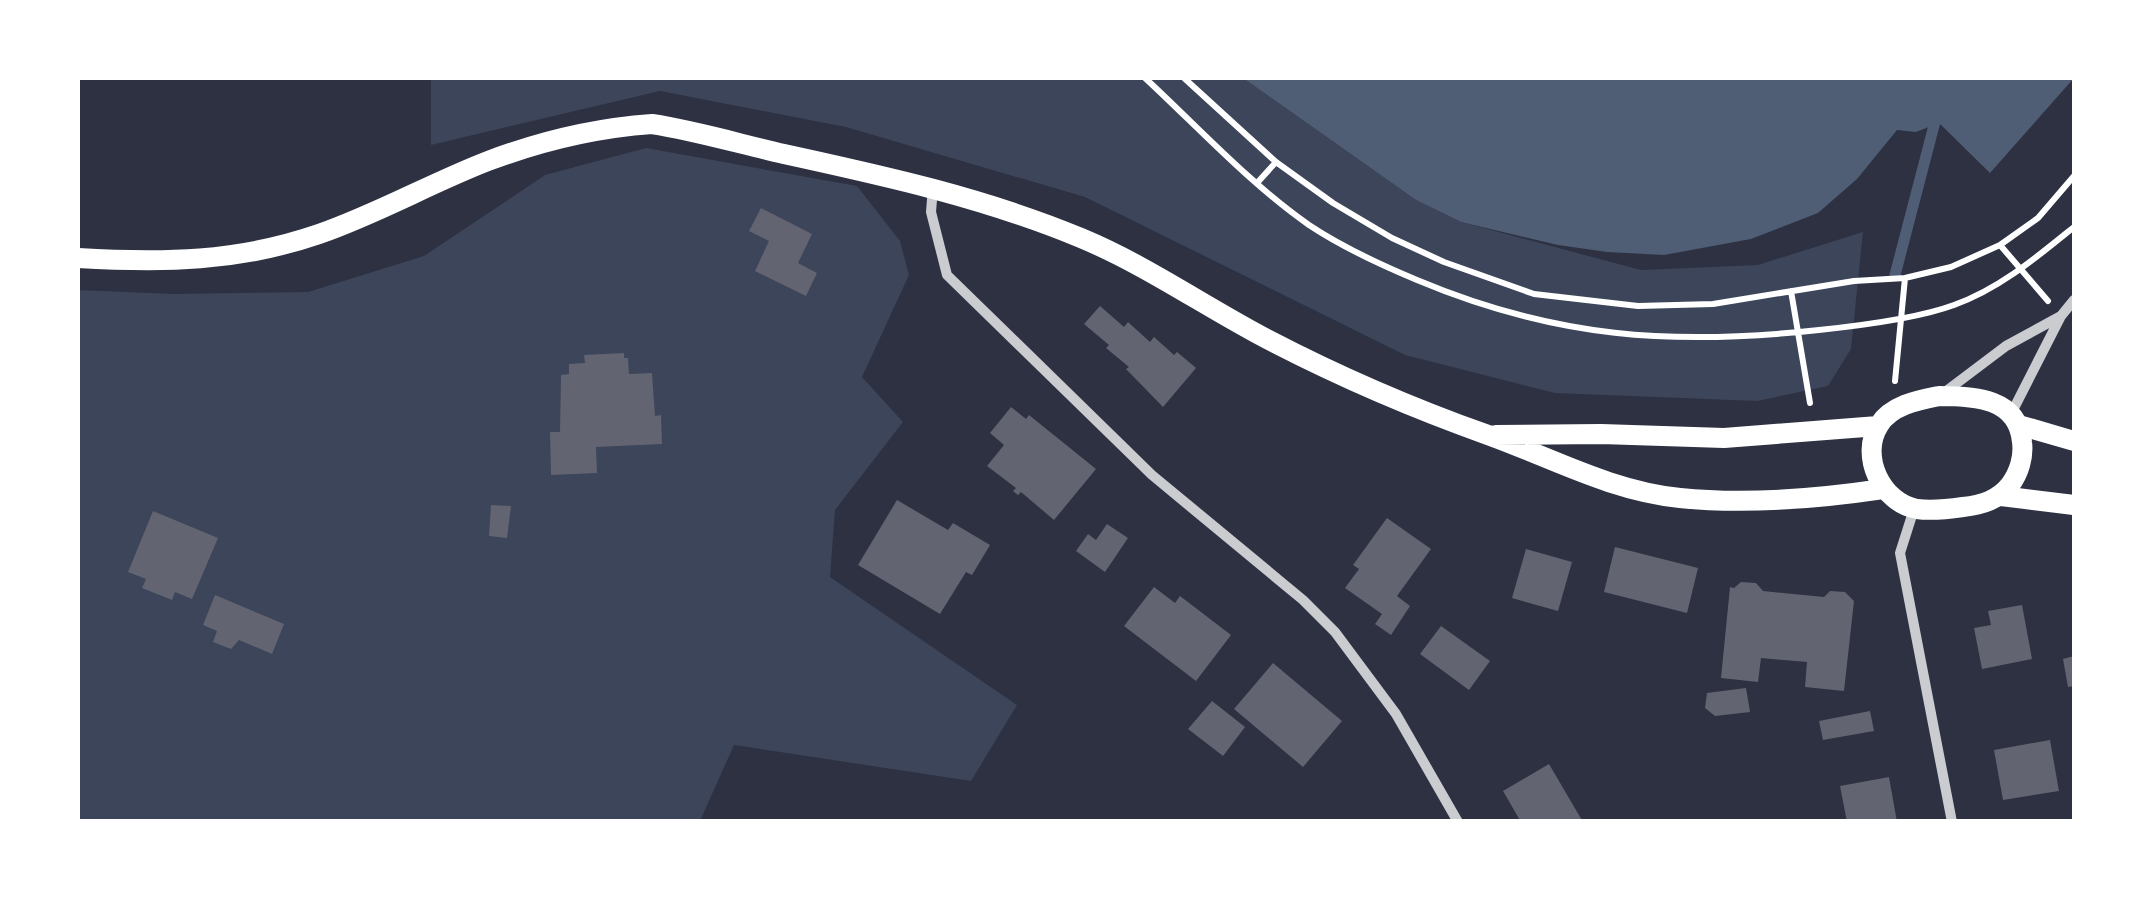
<svg xmlns="http://www.w3.org/2000/svg" width="2152" height="899" viewBox="0 0 2152 899" font-family="Helvetica,sans-serif">
<style>
.green{fill:#3c4559}
.water{fill:#4f5d75}
.lines{fill:none;stroke-linecap:round;stroke-linejoin:round}
.stream{stroke:#4f5d75;stroke-width:11}
.building{fill:#626471}
.path{stroke:#fff;stroke-width:6}
.minor{stroke:#caccd0;stroke-width:10}
.secondary{stroke:#fff;stroke-width:20}
</style>
<rect width="100%" height="100%" fill="#2d3142"/>
<path class="green" d="M431 78H1243L1416 200 1461 222 1641 270 1758 265 1863 232 1851 349 1828 386 1757 401 1555 393 1405 355 1085 197 846 127 660 91 431 145Z
M646 148 857 186 900 241 909 275 862 377 903 422 835 510 830 577 1017 705 971 781 734 745 700 821 78 822V290L173 294 308 292 424 256 545 175Z"/>
<path class="water" d="M1243 78H2074L1990 173 1939 123 1916 132 1897 130 1857 179 1818 213 1751 239 1664 255 1607 252 1558 245 1461 222 1416 200Z"/>
<g class="lines">
<path class="stream" d="M1895 275 1937 114"/>
</g>
<path class="building" d="M761 208 812 234 798 263 817 273 806 296 755 271 769 241 749 231Z
M1100 306 1124 327 1128 322 1150 342 1154 337 1174 355 1177 352 1196 368 1163 407 1126 369 1129 367 1106 348 1109 345 1084 324Z
M624 353V358H628L629 374 652 373 655 416 661 415 662 444 596 447 597 473 551 475 550 432H560L561 375 569 374V364L585 363 584 355Z
M1011 407 1026 419 1029 415 1096 469 1054 520 1021 492 1018 495 1013 491 1016 488 987 466 1004 445 990 433Z
M897 500 948 530 953 523 990 545 972 575 966 572 940 614 858 565Z
M491 505 511 506 507 538 489 536Z
M153 511 218 538 192 599 175 592 172 600 142 588 146 579 128 572Z
M1387 518 1431 549 1397 596 1410 606 1391 635 1375 624 1382 614 1345 588 1359 569 1353 565Z
M1107 524 1128 538 1105 572 1076 551 1088 534 1096 540Z
M1615 547 1698 568 1687 613 1604 592Z
M1526 549 1572 562 1558 611 1512 598Z
M1741 582 1756 583 1763 591 1824 597 1830 591 1845 592 1854 601 1844 691 1805 687 1807 662 1761 658 1758 682 1721 678 1730 587 1734 588Z
M1154 587 1175 603 1180 596 1231 635 1196 681 1124 626Z
M215 595 284 624 272 654 239 640 231 649 213 642 217 631 203 625Z
M2022 605 2032 659 1982 669 1974 628 1991 625 1988 611Z
M1441 626 1490 661 1469 690 1420 654Z
M2074 656V686L2068 687 2063 659Z
M1273 663 1342 721 1303 767 1234 709Z
M1746 688 1750 712 1715 716 1705 708 1707 693Z
M1212 701 1245 727 1223 756 1188 729Z
M1870 711 1874 731 1823 740 1819 721Z
M2050 740 2059 791 2003 800 1994 750Z
M1549 764 1583 822H1521L1503 791Z
M1889 777 1897 822H1847L1840 786Z"/>
<g class="lines">
<path class="path" d="M1145 78C1198 127 1249 183 1309 225 1342 247 1381 265 1417 280 1555 338 1672 346 1819 330 1857 326 1919 318 1954 305 1999 289 2037 257 2074 227
M1184 78 1276 162 1333 203 1392 238 1444 262 1534 294 1638 306 1713 304 1854 281 1905 278 1951 267 2000 245 2038 218 2074 176
M1257 183 1276 162
M2000 245 2048 301
M1791 291 1810 403
M1895 381 1905 278"/>
<path class="minor" d="M933 187 931 212 947 275 1152 475 1303 600 1335 632 1396 714 1458 822
M1945 392 2006 346 2061 316
M2011 414 2061 316 2074 300
M1914 509 1900 553 1952 822"/>
<path class="secondary" d="M78 258C163 263 238 262 319 234 377 214 431 183 488 161 541 141 595 128 652 124 697 131 740 144 784 154 885 176 985 198 1081 238 1146 265 1204 306 1267 339 1338 376 1412 408 1488 435 1552 458 1611 491 1680 498 1748 505 1816 499 1883 489
M1939 396C1975 396 2018 398 2022 442 2024 457 2019 473 2010 485 1998 500 1982 505 1963 507 1949 509 1932 511 1917 509 1882 503 1859 456 1879 425 1891 405 1919 400 1939 396Z
M2019 425 2074 441
M1496 435 1601 434 1724 438 1878 426
M2001 496 2074 505"/>
</g>
<rect width="2152" height="899" fill="none" stroke="#ffffff" stroke-width="160"/>
</svg>
